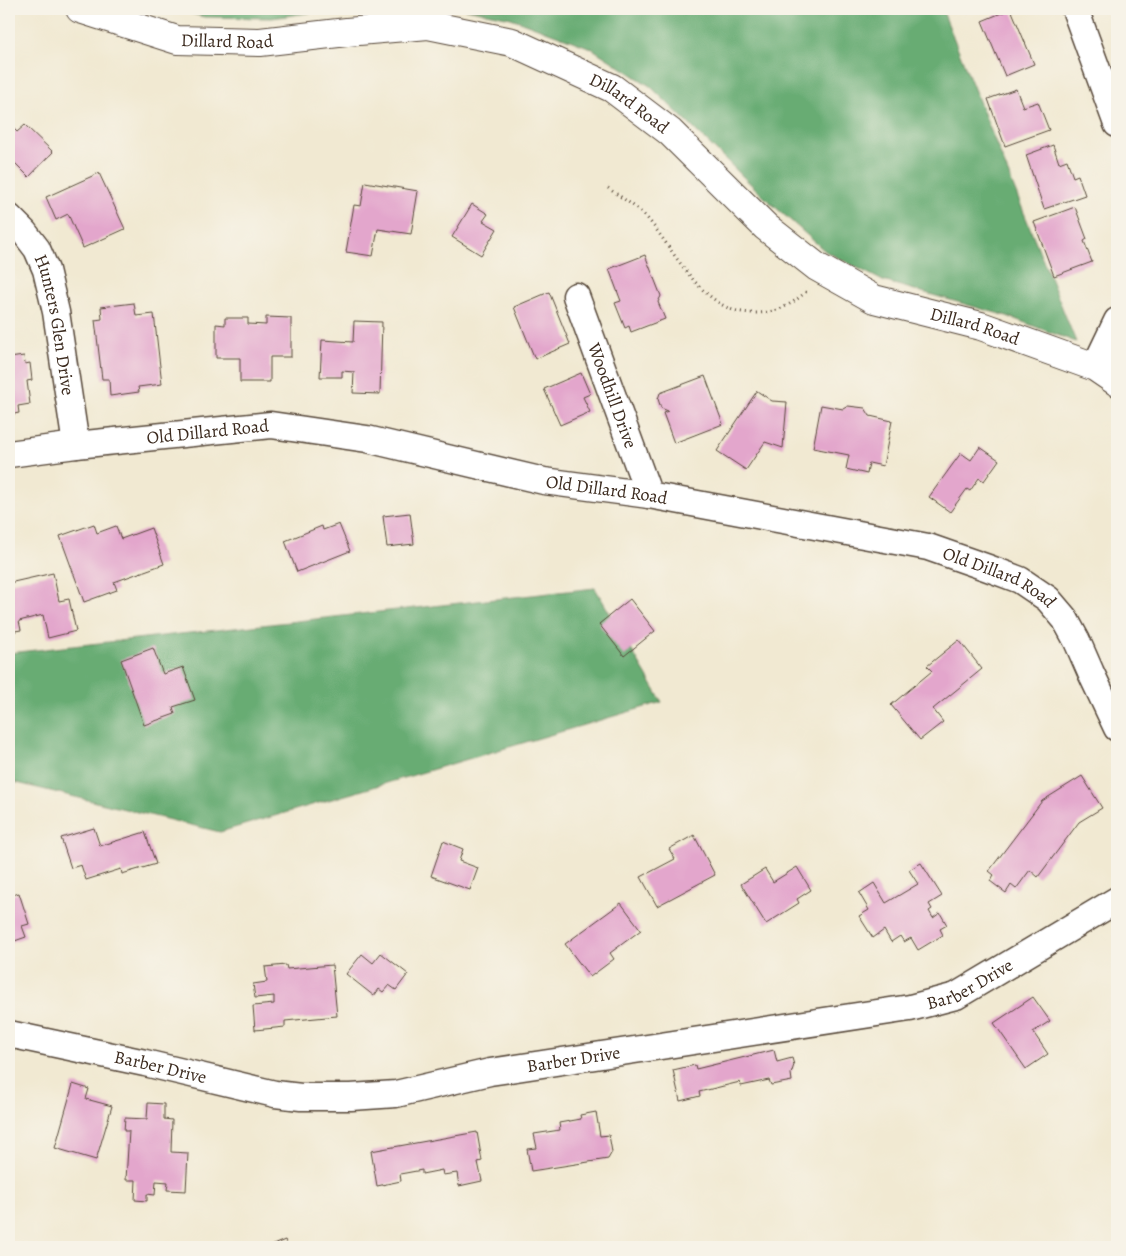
<svg xmlns="http://www.w3.org/2000/svg" width="1126" height="1256" viewBox="0 0 1126 1256" font-family="Alegreya,serif">
<style>
.forest{fill:#67ac73;stroke:#516b48}
.building{fill:#e3a6cc}
.lines{fill:none;stroke-linecap:round;stroke-linejoin:round}
.minor-casing{stroke:#564739;stroke-width:29}
.tertiary-casing{stroke:#564739;stroke-width:30}
.path{stroke:#564739;stroke-width:3;stroke-dasharray:1 4;stroke-linecap:butt}
.minor{stroke:#fff;stroke-width:26}
.tertiary{stroke:#fff;stroke-width:28}
.labels{text-anchor:middle;stroke-width:4;stroke-linejoin:round;paint-order:stroke}
.street-label{font-size:18px;fill:#3b2a1e;stroke:#f7f3e8}
</style>
<rect width="100%" height="100%" fill="#f7f3e8"/>
<filter id="ink" filterUnits="userSpaceOnUse"><feTurbulence type="fractalNoise" baseFrequency=".02" numOctaves="2"/><feDisplacementMap in="SourceGraphic" scale="10" xChannelSelector="R" yChannelSelector="G"/><feConvolveMatrix kernelMatrix="1 2 1 2 8 2 1 2 1" color-interpolation-filters="sRGB"/></filter>
<filter id="wash" filterUnits="userSpaceOnUse"><feTurbulence type="fractalNoise" baseFrequency=".0096" numOctaves="4" result="noise"/><feDisplacementMap in="SourceGraphic" scale="20" xChannelSelector="R" yChannelSelector="G"/><feGaussianBlur stdDeviation="1.12" result="paint"/><feColorMatrix in="noise" values="0 0 0 0 0 0 0 0 0 0 0 0 0 0 0 0 0 1.4 0 .05"/><feComposite in="paint" operator="in"/></filter>
<g filter="url(#wash)">
<rect width="100%" height="100%" fill="#f1e9d2"/>
<path class="forest" d="M174 9H337L272 18 204 17Z
M466 9H942L1076 342 1007 316 883 281 825 251 764 197 650 86 591 48 511 18Z
M595 588 662 702 220 832 9 781V653Z"/>
<g id="blocks">
<path class="building" d="M963 9H976L965 13Z
M1011 9 1034 64 1005 76 982 21Z
M1016 89 1023 107 1038 102 1049 130 1005 146 988 99Z
M25 125 53 152 29 177 13 161 9 166V129L11 126 17 132Z
M1053 145 1059 163 1067 160 1073 177 1078 175 1085 195 1044 209 1026 155Z
M99 173 125 229 83 248 68 214 56 220 46 197Z
M365 182 418 191 411 234 378 229 373 256 346 252 354 205 361 206Z
M472 204 488 214 483 221 497 229 481 255 452 237Z
M1075 207 1087 239 1084 241 1092 262 1054 276 1034 222Z
M645 255 661 296 658 302 665 319 631 332 629 326 625 328 615 303 621 301 609 269Z
M549 292 570 344 535 359 514 307Z
M134 303 136 316 154 314 162 384 138 387 139 392 110 396 109 379H102L95 320 102 319 101 307Z
M266 317 291 318V357H270V382H240V358H216V324L225 325V318H248V324L266 325Z
M354 321 382 322 380 394 353 393 354 372 342 371V377H320L322 340 353 342Z
M24 356 25 364 30 363 32 380 27 381 30 404 18 406 19 413 9 415V358Z
M581 373 590 394 583 397 590 412 560 425 544 389Z
M705 376 723 424 674 443 663 413 668 411 661 408 658 399 660 393Z
M757 391 772 401 787 402 783 448 765 442 746 470 717 451Z
M821 405 843 409 848 406 865 408 870 416 892 421 883 466 869 463 867 474 846 469 849 455 813 448Z
M980 447 999 460 984 481 979 478 970 491 967 489 950 512 929 497 961 453 971 460Z
M410 513 414 544 387 547 383 516Z
M94 524 97 533 116 526 121 539 151 528 164 564 114 582 117 590 84 602 60 536Z
M339 524 350 551 297 572 285 541 322 526 323 530Z
M53 573 59 601 69 599 76 631 48 638 43 615 19 621 21 630 9 632V583Z
M630 599 655 631 624 656 599 624Z
M959 640 982 669 933 709 943 722 920 740 891 705 932 671 927 666Z
M153 648 163 674 183 667 195 700 173 707 175 714 144 725 121 660Z
M1082 776 1102 808 1079 822 1038 877 1030 870 1016 889 1011 885 1006 893 990 881 994 875 989 871 1042 801Z
M94 828 100 846 145 832 156 864 122 874 121 869 86 880 81 865 71 868 61 838Z
M694 835 715 875 657 906 641 877 675 859 669 849Z
M443 841 463 849 459 861 478 868 470 890 431 876Z
M921 863 942 896 929 904 932 909 929 911 933 918 940 913 947 925 940 929 943 935 918 950 911 938 904 942 900 936 891 942 884 930 873 938 859 916 869 910 859 893 874 883 886 903 918 884 909 870Z
M797 867 811 890 797 899 799 903 766 924 741 884 765 869 773 882Z
M19 893 29 924 22 926 26 937 9 943V896Z
M621 903 641 930 610 953 614 959 590 977 565 944Z
M381 953 408 974 396 990 389 985 383 992 379 989 374 996 346 974 362 954 373 963Z
M286 965 287 969 332 965 337 1016 285 1021V1027L255 1030 253 1006 274 1004V996L255 998 253 984 267 982 265 967Z
M1033 997 1050 1021 1033 1032 1048 1054 1026 1069 994 1023Z
M774 1050 777 1062 792 1058 794 1065 791 1074 792 1081 771 1085 769 1080 741 1086 740 1082 699 1092 700 1096 680 1101 673 1070 695 1065 696 1069Z
M73 1084 89 1089 86 1099 112 1106 96 1160 55 1148Z
M148 1103 164 1104V1119L172 1120 171 1152 188 1153 186 1191 167 1190 168 1182 156 1181 155 1195 147 1194V1201L135 1200 136 1180H126L129 1131H124L125 1118 147 1119Z
M596 1112 600 1136 609 1135 612 1152 608 1159 531 1171 527 1149 537 1148 534 1134 560 1130 559 1123 581 1119 580 1115Z
M477 1132 482 1161 478 1162 482 1181 459 1186 457 1173 443 1175 442 1170 422 1174V1170L400 1174 401 1181 377 1186 371 1151Z
M285 1240 288 1247H268Z"/>
</g>
</g>
<g filter="url(#ink)">
<use href="#blocks" fill-opacity="0" stroke="#564739" stroke-width="1"/>
<g class="lines">
<defs>
<g id="minor">
<path d="M1075 9 1117 124"/>
<path id="s1" d="M9 217 24 232 37 249 46 270 56 312 76 445"/>
<path id="s2" d="M576 296 649 495"/>
<path d="M1095 367 1117 321"/>
<path id="s3" d="M9 454 76 445 271 425 367 439 544 481 649 495 928 547 988 568 1020 580 1048 599 1065 619 1077 641 1091 673 1117 728"/>
<path id="s4" d="M9 1034 145 1063 275 1094 301 1097H351L396 1094 490 1072 910 1008 956 996 1117 900"/>
</g>
<g id="tertiary">
<path id="s5" d="M80 9 177 40 260 42 347 32 428 25 512 42 612 88 670 132 766 227 817 267 874 299 981 326 1095 367 1117 382"/>
</g>
</defs>
<use href="#minor" class="minor-casing"/>
<use href="#tertiary" class="tertiary-casing"/>
<path class="path" d="M608 188C622 198 637 207 648 219 673 249 692 291 730 309 738 312 747 313 756 313 777 313 791 305 807 291"/>
<use href="#minor" class="minor"/>
<use href="#tertiary" class="tertiary"/>
</g>
</g>
<g class="labels">
<g class="street-label">
<text dy="6" stroke="none"><textPath href="#s5" startOffset="152">Dillard Road</textPath></text>
<text dy="6" stroke="none"><textPath href="#s5" startOffset="572">Dillard Road</textPath></text>
<text dy="6" stroke="none"><textPath href="#s1" startOffset="121">Hunters Glen Drive</textPath></text>
<text dy="6" stroke="none"><textPath href="#s5" startOffset="992">Dillard Road</textPath></text>
<text dy="6" stroke="none"><textPath href="#s2" startOffset="106">Woodhill Drive</textPath></text>
<text dy="6" stroke="none"><textPath href="#s3" startOffset="200">Old Dillard Road</textPath></text>
<text dy="6" stroke="none"><textPath href="#s3" startOffset="606">Old Dillard Road</textPath></text>
<text dy="6" stroke="none"><textPath href="#s3" startOffset="1010">Old Dillard Road</textPath></text>
<text dy="6" stroke="none"><textPath href="#s4" startOffset="980">Barber Drive</textPath></text>
<text dy="6" stroke="none"><textPath href="#s4" startOffset="575">Barber Drive</textPath></text>
<text dy="6" stroke="none"><textPath href="#s4" startOffset="155">Barber Drive</textPath></text>
</g>
</g>
<rect width="1126" height="1256" fill="none" stroke="#f7f3e8" stroke-width="30"/>
</svg>
